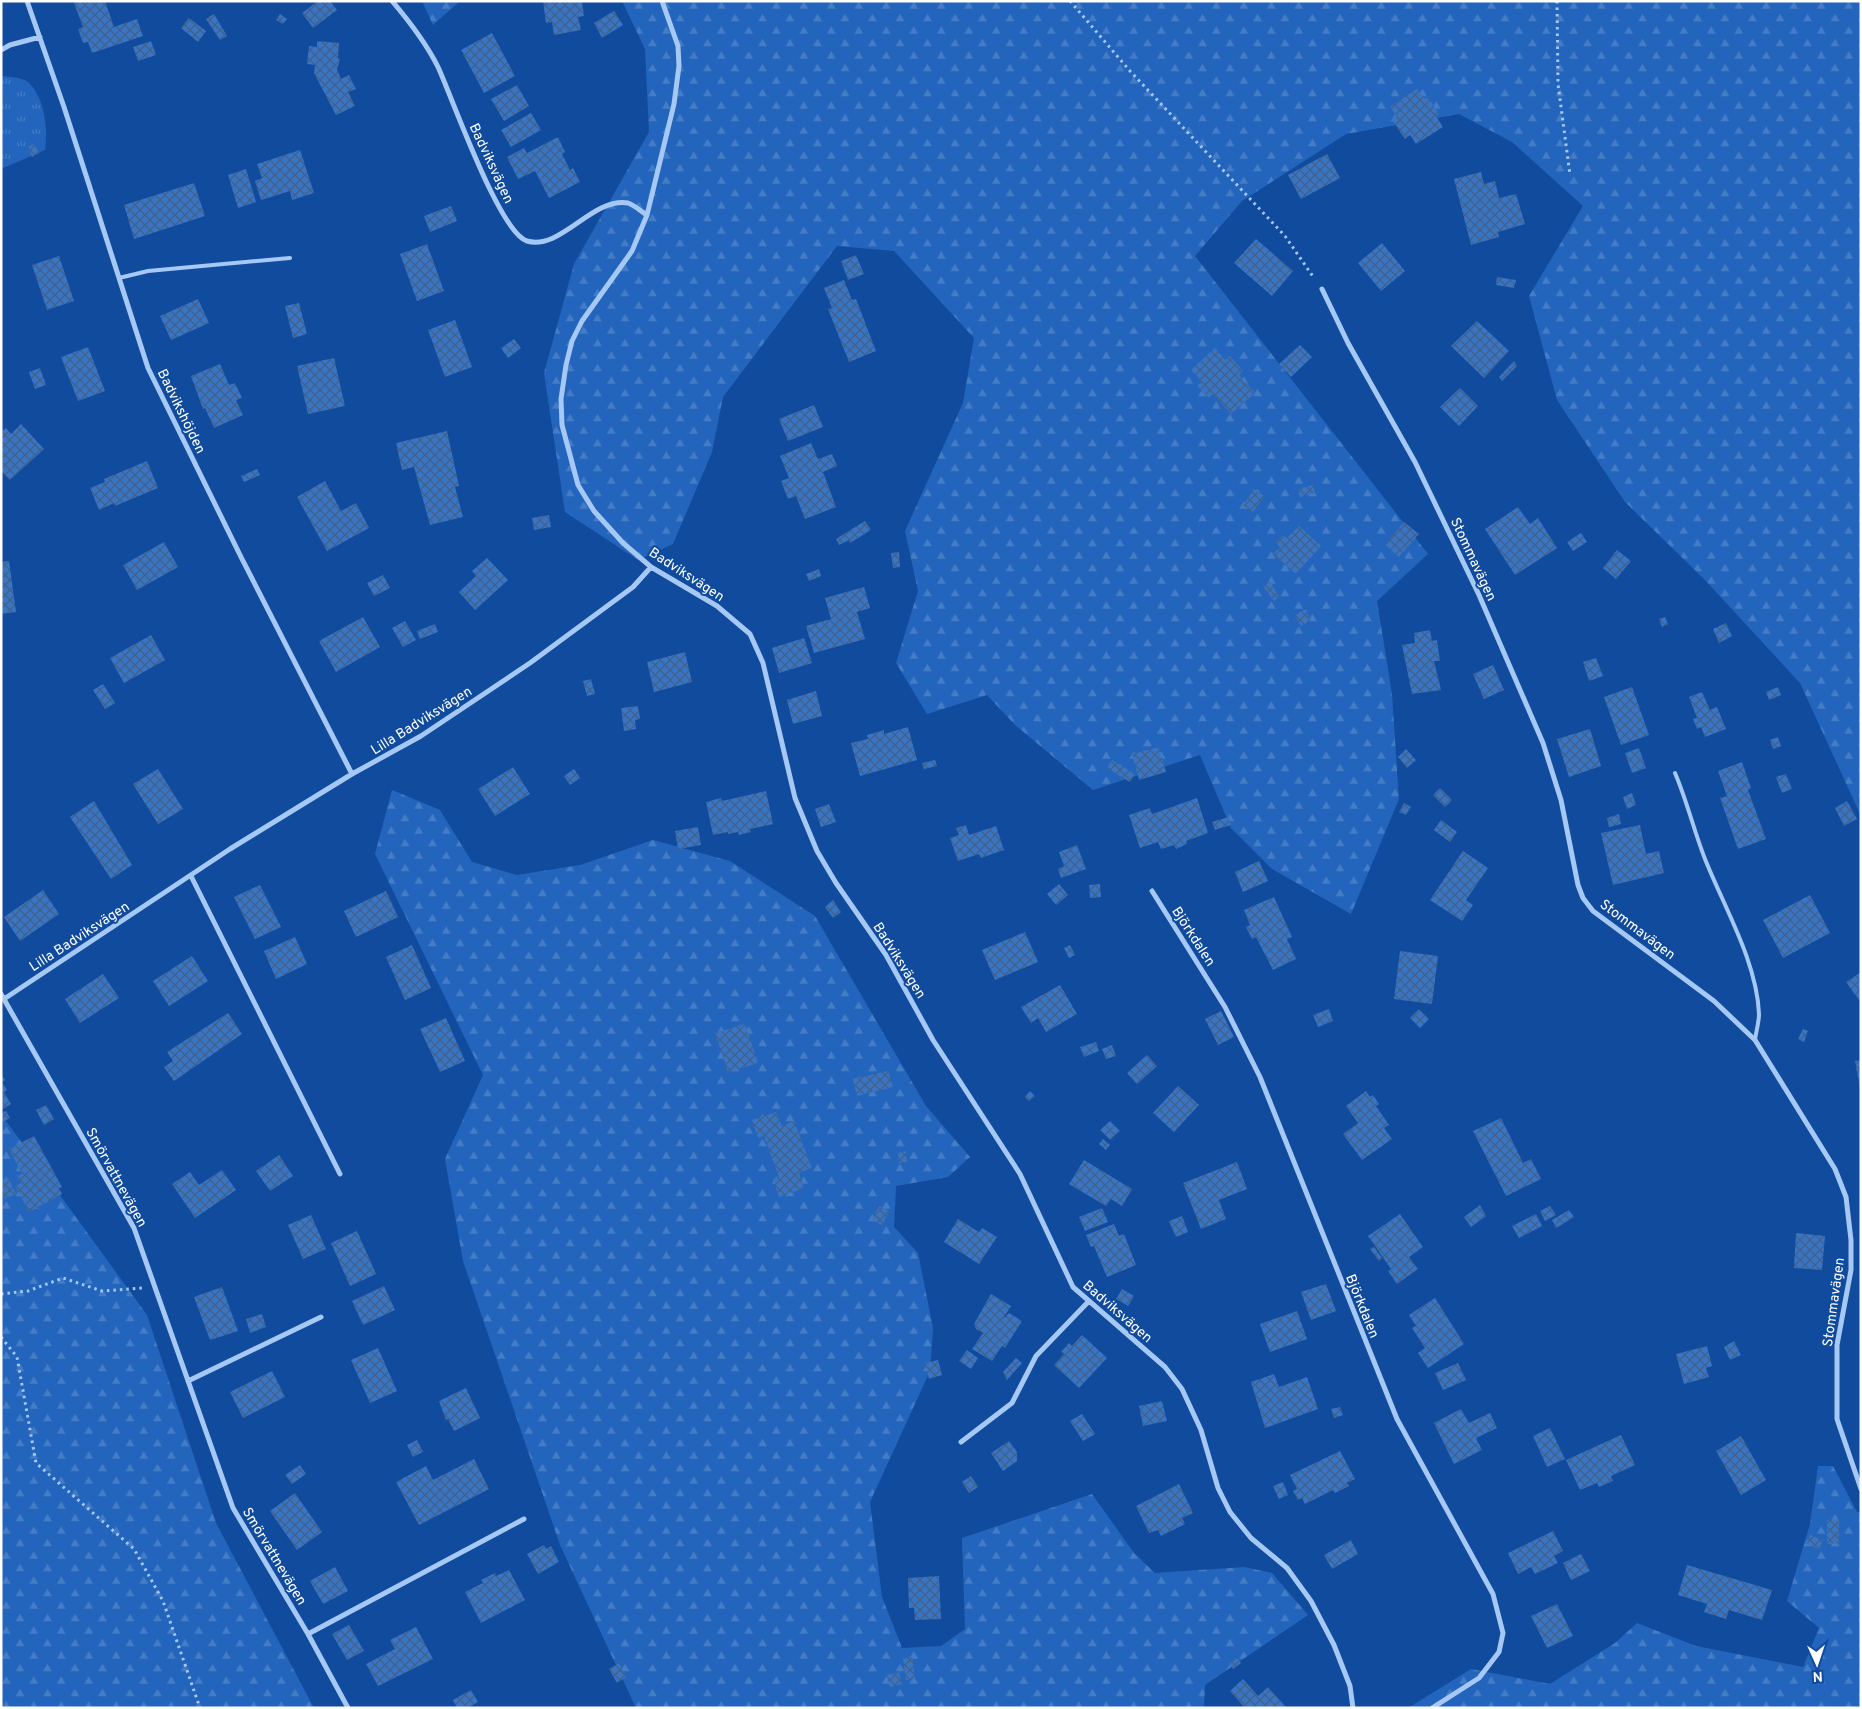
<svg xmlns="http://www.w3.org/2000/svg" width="1862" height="1709" viewBox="0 0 1862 1709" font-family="Overpass,sans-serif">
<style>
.forest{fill:url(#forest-firs)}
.park{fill:url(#park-tufts)}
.building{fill:url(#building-cross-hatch)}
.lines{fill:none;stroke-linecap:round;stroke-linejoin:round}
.path{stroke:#a6c8f5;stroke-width:3;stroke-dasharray:2.5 4;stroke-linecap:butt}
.lane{stroke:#a6c8f5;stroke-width:4}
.street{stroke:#a6c8f5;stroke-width:5}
.labels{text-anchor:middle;stroke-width:4;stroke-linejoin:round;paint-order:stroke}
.street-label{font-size:14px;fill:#fff;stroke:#104b9e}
</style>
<defs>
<pattern id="forest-firs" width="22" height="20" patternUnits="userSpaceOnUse" patternTransform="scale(1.25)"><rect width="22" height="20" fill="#2365bc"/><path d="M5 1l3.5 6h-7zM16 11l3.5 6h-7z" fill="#447cc6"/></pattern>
<pattern id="park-tufts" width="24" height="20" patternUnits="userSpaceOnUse" patternTransform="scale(1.25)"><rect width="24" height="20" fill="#2365bc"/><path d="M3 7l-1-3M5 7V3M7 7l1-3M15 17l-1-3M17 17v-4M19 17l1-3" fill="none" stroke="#447cc6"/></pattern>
<pattern id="building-cross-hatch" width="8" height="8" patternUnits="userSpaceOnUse" patternTransform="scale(1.25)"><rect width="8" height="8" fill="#3975c5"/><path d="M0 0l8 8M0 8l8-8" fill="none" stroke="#426088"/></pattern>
</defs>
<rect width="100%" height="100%" fill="#104b9e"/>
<path class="forest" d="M422 1H460L433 25Z
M622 1H1861V816L1800 683 1704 579 1625 502 1557 400 1529 296 1583 206 1512 142 1459 114 1346 134 1242 201 1195 256 1428 554 1377 601 1392 694 1399 799 1351 914 1272 869 1231 828 1200 755 1093 790 1015 725 987 695 927 714 896 663 918 591 905 531 963 403 974 338 894 251 837 246 723 397 712 452 673 544 638 560 565 512 544 373 574 264 649 132 645 49Z
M392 790 440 810 472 862 517 875 580 865 653 840 730 861 815 916 926 1106 970 1157 948 1177 896 1186 894 1227 918 1253 933 1328 930 1371 870 1502 882 1597 902 1648 941 1646 965 1629 962 1538 1092 1494 1134 1553 1155 1573 1244 1567 1272 1573 1308 1615 1205 1685 1204 1708H636L560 1545 463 1261 445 1159 483 1075 375 854Z
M1 1114 147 1315 216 1523 314 1708H1Z
M1818 1466H1833L1857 1512H1861V1708H1408L1471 1669 1550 1684 1615 1643 1637 1623 1696 1646 1803 1667 1819 1628 1787 1601 1810 1524Z"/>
<path class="park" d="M1 76C11 77 25 77 31 85 45 102 48 130 45 150L1 169Z"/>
<path class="building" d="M78 1H105L114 27 137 19 143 36 92 53 88 42 83 43 78 29 83 27 74 3Z
M318 1H330L337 10 313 28 302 13Z
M543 1H582L584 16 578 17 581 30 554 35 552 22 546 23Z
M614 11 623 25 602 38 594 23Z
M214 14 227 36 220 40 206 19Z
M280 14 287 19 283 24 276 20Z
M189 18 206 31 198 42 181 28Z
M492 33 515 76 484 93 461 50Z
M151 41 156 55 138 61 133 47Z
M317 41 339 43 338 58 340 59 337 70 341 79 349 75 356 89 348 92 355 106 336 115 314 73 315 65 307 64 309 46 317 47Z
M517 85 529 106 504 121 491 99Z
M1417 89 1425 99 1428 97 1439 114 1436 116 1443 127 1416 144 1410 135 1405 139 1392 120 1397 116 1390 107Z
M531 113 541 130 511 147 501 130Z
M558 137 565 152 562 154 570 170 573 168 580 182 549 198 535 171 518 179 507 157 524 148 527 153Z
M34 144 39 153 32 157 28 147Z
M300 150 314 193 292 200 290 191 261 200 255 181 262 178 257 164Z
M1327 154 1340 178 1301 199 1288 175Z
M246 169 256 202 238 208 228 175Z
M1481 172 1484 184 1495 181 1499 198 1516 194 1525 224 1498 232 1499 237 1471 245 1454 179Z
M194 183 205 216 134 239 124 205Z
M451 206 457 221 430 232 424 216Z
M1256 239 1293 271 1272 296 1234 263Z
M1382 243 1405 271 1381 291 1358 263Z
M427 244 444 291 417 301 400 254Z
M856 255 864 274 848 280 841 261Z
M59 256 74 301 47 310 32 265Z
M1497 277 1516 280 1514 288 1496 285Z
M844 280 852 300 856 299 876 351 849 362 828 309 832 308 824 288Z
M198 299 209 323 171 340 160 316Z
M299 303 307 334 293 338 285 306Z
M455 320 472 367 445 377 428 330Z
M1477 321 1509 351 1484 378 1451 346Z
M514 339 521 348 508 358 501 348Z
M1300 345 1312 357 1291 377 1279 364Z
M88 347 105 391 78 401 61 357Z
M1215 348 1225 360 1230 356 1243 371 1239 375 1255 393 1231 414 1213 394 1208 398 1197 386 1202 382 1191 370Z
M334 358 345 406 308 414 297 366Z
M1514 361 1517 366 1502 381 1499 377Z
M220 364 229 385 235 383 242 398 236 400 243 415 214 428 205 408 203 409 191 376Z
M40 368 46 385 35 389 29 372Z
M1460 388 1478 406 1459 426 1440 407Z
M814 405 823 427 788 441 779 419Z
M21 424 44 449 10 480 1 471V432L6 428 11 434Z
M447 431 459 486 455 487 463 517 430 525 414 467 402 470 396 443Z
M811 443 818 459 832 454 837 466 823 472 836 507 805 519 796 496 788 499 781 481 789 478 780 456Z
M147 461 158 488 115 506 114 503 99 510 90 488 105 482 104 479Z
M257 469 260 475 244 482 241 476Z
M325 481 341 511 356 503 369 528 327 551 297 497Z
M1313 485 1315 493 1300 497 1298 489Z
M1254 489 1264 496 1253 512 1243 506Z
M1518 507 1530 524 1538 518 1557 548 1515 575 1485 529Z
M549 515 551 527 534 530 532 518Z
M865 521 871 530 850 543 849 540 839 545 836 539Z
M1404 522 1419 534 1399 557 1385 545Z
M1299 526 1321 546 1296 574 1273 554 1280 547 1276 543 1283 535 1287 538Z
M1581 533 1587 542 1573 551 1567 542Z
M164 542 178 567 137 590 123 565Z
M1617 550 1631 561 1616 579 1603 568Z
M899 552 900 567 893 568 891 553Z
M487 558 508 580 475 610 459 592 476 576 472 571Z
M9 561 16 612 1 614V562Z
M819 569 821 576 809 581 806 574Z
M383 575 390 588 374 596 367 583Z
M1270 581 1279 597 1274 601 1263 586Z
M864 587 870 608 857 612 865 639 814 653 806 626 831 619 825 598Z
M1306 609 1310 621 1301 626 1295 615Z
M363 617 380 647 336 672 319 641Z
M1665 617 1668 624 1662 627 1659 619Z
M405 621 416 640 403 647 392 628Z
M1726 623 1732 636 1719 643 1713 629Z
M435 624 438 632 420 639 417 631Z
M1430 630 1432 641 1437 640 1440 661H1434L1441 690 1412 694 1402 645 1415 643 1414 633Z
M151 635 165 660 124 683 110 658Z
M804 638 812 663 779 673 772 648Z
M685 652 692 682 654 692 647 662Z
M1596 658 1603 676 1589 681 1583 662Z
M1493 665 1504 690 1484 699 1473 674Z
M591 679 595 694 587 696 583 681Z
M103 684 115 703 105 709 93 690Z
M1632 687 1649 735 1621 745 1604 697Z
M1778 687 1781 695 1769 700 1766 692Z
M816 691 822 716 793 724 787 700Z
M1702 692 1710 710 1717 707 1726 729 1705 737 1701 727 1697 729 1693 719 1697 718 1689 697Z
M638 706 640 719 635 720 636 729 624 731 621 708Z
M908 727 917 760 860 776 851 743 868 739 867 735 884 730V734Z
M1590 729 1601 766 1569 777 1557 739Z
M1778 737 1781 746 1773 749 1770 740Z
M1159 747 1166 772 1139 780 1132 754Z
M1639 748 1646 768 1632 773 1625 753Z
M1406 749 1416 760 1407 768 1398 757Z
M935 760 937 766 924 769 922 763Z
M1112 760 1135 774 1130 782 1107 768Z
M1742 762 1751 788 1748 790 1766 839 1738 849 1720 798 1727 796 1718 771Z
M513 767 530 794 495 816 478 789Z
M158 769 183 809 158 824 133 784Z
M574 769 580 778 570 785 564 776Z
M1786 774 1792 789 1782 793 1776 777Z
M1440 788 1452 800 1445 807 1433 795Z
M766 791 773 824 750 829 751 832 739 835 738 832 728 834V832L713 835 706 802 721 798 722 801Z
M1632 793 1636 805 1627 809 1623 797Z
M1197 798 1208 833 1186 841 1187 844 1176 849 1174 845 1161 849 1158 842 1140 848 1129 815 1150 808 1152 814Z
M94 801 132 865 111 879 70 817Z
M1847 801 1857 819 1844 826 1835 808Z
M1404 803 1411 807 1406 815 1399 812Z
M829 804 836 822 821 827 815 809Z
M1619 814 1621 824 1609 827 1607 818Z
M1228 817 1231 825 1215 830 1212 822Z
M1441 820 1457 832 1450 842 1434 830Z
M966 825 969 835 996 826 1004 850 981 858 979 854 958 861 950 838 959 835 956 828Z
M1640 825 1646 854 1659 851 1664 873 1613 885 1601 833Z
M698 827 701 845 678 849 675 831Z
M1077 845 1086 869 1061 878 1058 869 1064 866 1059 852Z
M1463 851 1488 868 1466 900 1473 905 1462 921 1430 900Z
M1259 861 1268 881 1243 892 1235 872Z
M1059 884 1068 895 1056 905 1047 894Z
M1100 884 1101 897 1090 898 1089 885Z
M260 885 281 927 255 939 234 897Z
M43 890 59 914 20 941 4 917Z
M386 891 398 917 356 937 344 911Z
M1810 895 1830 933 1783 958 1763 920Z
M1274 897 1292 937 1287 939 1296 959 1273 970 1256 937 1252 939 1246 927 1250 925 1244 910Z
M833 900 841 912 833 918 825 907Z
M1025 932 1038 962 995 980 982 950Z
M295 937 307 964 276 979 264 951Z
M412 945 431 988 405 1000 386 957Z
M1070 945 1075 955 1069 958 1064 948Z
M1400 951 1438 956 1432 1004 1394 999Z
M192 956 208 981 169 1006 153 981Z
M1861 972V1003L1846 982Z
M103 974 119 998 80 1023 65 999Z
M1060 985 1077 1014 1046 1032 1038 1018 1031 1023 1021 1007Z
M1329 1009 1333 1021 1318 1027 1313 1015Z
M1419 1009 1429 1019 1420 1028 1410 1018Z
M1221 1011 1234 1037 1218 1045 1205 1019Z
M228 1013 242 1034 174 1081 164 1067 173 1061 167 1052Z
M446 1018 465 1061 440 1072 420 1029Z
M745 1024 758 1063 728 1072 715 1033Z
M1803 1029 1808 1031 1804 1042 1798 1039Z
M1096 1042 1099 1051 1084 1057 1080 1047Z
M1112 1045 1116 1056 1106 1059 1102 1049Z
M1147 1055 1157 1066 1137 1084 1127 1073Z
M1861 1060V1088H1860L1855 1061Z
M888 1071 893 1087 857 1096 853 1079Z
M1 1074 5 1080 2 1082 7 1090 4 1092 11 1104 1 1110Z
M1178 1086 1199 1105 1174 1132 1153 1113Z
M1030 1091 1035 1096 1029 1101 1025 1097Z
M1366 1091 1370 1097 1373 1095 1379 1104 1376 1106 1389 1125 1384 1128 1392 1139 1362 1160 1343 1134 1358 1123 1346 1106Z
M46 1105 54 1119 44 1125 36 1110Z
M6 1111 10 1118 1 1123V1113Z
M776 1112 782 1126 794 1121 812 1168 799 1173 804 1188 779 1197 773 1179 779 1177 764 1136 758 1138 752 1120Z
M1501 1118 1523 1163 1531 1159 1541 1179 1506 1196 1473 1131Z
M1110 1121 1120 1131 1110 1140 1100 1130Z
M34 1136 62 1187 59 1188 62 1194 29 1212 15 1186 21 1183 17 1176 22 1174 9 1149Z
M1103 1139 1110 1145 1106 1150 1099 1144Z
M906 1151 907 1162 899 1163 898 1153Z
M279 1155 293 1176 270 1191 256 1171Z
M1084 1160 1132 1189 1122 1206 1111 1199 1106 1206 1069 1184Z
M1237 1162 1247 1189 1219 1200 1226 1219 1201 1229 1183 1183Z
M222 1170 236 1190 195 1218 172 1184 190 1172 199 1185Z
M8 1177 16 1194 5 1199 1 1191V1180Z
M1480 1205 1486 1216 1471 1227 1464 1217Z
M879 1206 889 1211 882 1225 872 1220Z
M1550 1206 1556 1215 1545 1221 1540 1211Z
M1102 1208 1108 1222 1085 1231 1079 1217Z
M1569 1210 1574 1217 1556 1228 1552 1220Z
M1400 1214 1423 1247 1409 1257 1418 1269 1397 1284 1388 1271 1391 1269 1368 1236Z
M1536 1214 1542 1226 1519 1238 1512 1226Z
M311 1215 326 1249 303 1259 288 1225Z
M1182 1216 1188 1232 1176 1237 1169 1221Z
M958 1219 979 1232 982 1228 997 1237 979 1264 944 1242Z
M1114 1224 1119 1236 1124 1234 1136 1265 1107 1277 1094 1246 1091 1247 1086 1235Z
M357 1231 376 1274 350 1286 331 1243Z
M1796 1233 1825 1236 1822 1270 1794 1268Z
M1374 1247 1382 1258 1379 1261 1370 1249Z
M1326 1284 1336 1311 1311 1320 1301 1292Z
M384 1286 395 1310 363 1325 352 1301Z
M222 1287 238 1331 210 1340 194 1297Z
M1122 1289 1134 1296 1128 1306 1116 1299Z
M991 1294 1011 1306 1003 1319 1009 1313 1022 1321 1005 1348 1002 1346 992 1361 972 1349 983 1333 976 1329 974 1324Z
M1435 1298 1464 1344 1428 1368 1418 1353 1425 1348 1412 1328 1416 1326 1409 1315Z
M1297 1311 1307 1339 1270 1352 1260 1324Z
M262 1314 266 1327 250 1333 246 1319Z
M1082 1335 1107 1358 1079 1388 1054 1365 1064 1354 1061 1352 1069 1343 1072 1346Z
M1734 1341 1741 1355 1730 1360 1724 1347Z
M1707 1346 1712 1366 1706 1368 1709 1377 1684 1384 1676 1354Z
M378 1348 397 1391 370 1403 351 1360Z
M967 1350 978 1358 971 1369 959 1361Z
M1016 1358 1022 1363 1007 1380 1003 1372Z
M938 1360 942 1375 929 1379 925 1363Z
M1458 1363 1466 1380 1443 1390 1435 1373Z
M272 1371 285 1397 243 1418 230 1392Z
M1274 1374 1279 1387 1307 1377 1318 1409 1265 1428 1251 1382Z
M466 1388 480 1418 454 1431 448 1419 446 1420 439 1401Z
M1162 1401 1167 1421 1143 1426 1139 1406Z
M1340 1407 1343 1415 1334 1418 1331 1409Z
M1461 1409 1469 1423 1490 1413 1497 1428 1476 1438 1482 1450 1454 1464 1434 1423Z
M1082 1414 1095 1434 1083 1441 1070 1421Z
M1550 1428 1565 1459 1547 1467 1533 1436Z
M1621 1435 1635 1465 1611 1476 1613 1481 1599 1487 1597 1483 1580 1490 1566 1460Z
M1741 1436 1766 1480 1741 1495 1716 1451Z
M417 1440 423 1452 413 1457 407 1445Z
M1009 1441 1017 1452V1461L1003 1471 991 1453Z
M1340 1451 1355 1479 1347 1483 1349 1486 1335 1493 1333 1490 1305 1504 1302 1498 1298 1500 1293 1491 1297 1489 1290 1475Z
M474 1459 489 1489 419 1525 396 1482 426 1466 433 1480Z
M300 1465 306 1474 292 1484 285 1475Z
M971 1476 978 1487 969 1493 962 1482Z
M1283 1482 1288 1495 1279 1499 1273 1486Z
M1179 1484 1193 1513 1182 1518 1185 1524 1161 1536 1158 1530 1149 1533 1136 1506Z
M295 1493 322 1532 297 1550 270 1511Z
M1839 1519V1543L1827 1544V1520Z
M1553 1531 1563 1551 1554 1556 1558 1563 1535 1574 1531 1567 1518 1574 1508 1553Z
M1810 1535 1823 1540 1819 1549 1806 1544Z
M1351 1540 1358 1554 1332 1569 1324 1555Z
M544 1545 546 1549 551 1546 559 1562 538 1574 527 1554Z
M1581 1554 1590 1571 1571 1580 1563 1563Z
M1687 1565 1772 1590 1762 1620 1729 1610 1726 1619 1704 1612 1707 1604 1678 1595Z
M335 1567 348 1591 323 1604 310 1581Z
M509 1570 525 1600 481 1623 465 1592 483 1583 481 1580 495 1573 496 1576Z
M939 1576 941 1619 915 1620 914 1608H909L908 1578Z
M1557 1604 1573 1636 1547 1648 1531 1616Z
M349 1625 364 1651 347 1660 332 1634Z
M416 1627 433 1659 378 1686 366 1664 395 1649 390 1640Z
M912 1657 915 1679 906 1680 903 1659Z
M1238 1658 1241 1663 1233 1669 1229 1664Z
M619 1663 626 1677 617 1683 609 1669Z
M899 1672 902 1684 890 1687 887 1675Z
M1243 1679 1258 1696 1268 1687 1287 1708H1245L1230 1691Z
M471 1690 478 1702 467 1708H457L453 1700Z"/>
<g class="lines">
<path class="path" d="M1070 1 1130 71 1285 236 1314 278
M1557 1 1558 84 1570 175
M1 1294 28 1291 63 1278 102 1291 142 1288
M1 1337 17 1357 36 1463 134 1549 163 1601 200 1708"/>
<path class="lane" d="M119 278 148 271 290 258
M1675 773C1687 801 1694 831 1705 859 1724 907 1757 962 1759 1014 1759 1022 1756 1032 1755 1040"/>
<path class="street" d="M27 1 64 107 148 368 241 557 352 774
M392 1C409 21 426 43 438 67 452 97 499 232 527 241 561 251 592 197 628 203 634 205 642 212 647 215
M662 1 678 46 679 66 674 104 647 215 632 251 582 321 572 341 566 365 561 399 562 425 578 485 594 511 623 543 651 567 717 606 750 634 763 663 795 798 817 851 836 883 886 955 933 1040 1020 1174 1073 1287 1165 1367 1182 1389 1201 1430 1218 1488 1230 1512 1251 1538 1287 1568 1311 1601 1334 1645 1350 1686 1353 1708
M1 50 10 45 40 37
M1322 289 1348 343 1415 462 1479 595 1543 743 1561 800 1578 885 1583 898 1593 911 1714 1001 1755 1040 1835 1169 1846 1197 1851 1240V1270L1837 1345V1419L1861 1489
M191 876 340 1174
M1152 891 1225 1007 1260 1077 1397 1419 1493 1594 1503 1633 1499 1652 1479 1678 1432 1708
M1 994 134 1228 233 1508 308 1634 348 1708
M4 999 230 849 352 774 421 736 530 663 633 587 651 567
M188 1381 321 1317
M961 1442 1012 1403 1036 1356 1089 1301
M308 1634 524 1519"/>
</g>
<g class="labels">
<g class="street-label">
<text transform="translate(492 163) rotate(65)" y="5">Badviksvägen</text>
<text transform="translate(182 411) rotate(64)" y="5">Badvikshöjden</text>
<text transform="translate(1474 559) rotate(65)" y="5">Stommavägen</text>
<text transform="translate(687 574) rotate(33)" y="5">Badviksvägen</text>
<text transform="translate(421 720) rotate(-32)" y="5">Lilla Badviksvägen</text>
<text transform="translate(1638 929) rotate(37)" y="5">Stommavägen</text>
<text transform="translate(79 936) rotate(-33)" y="5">Lilla Badviksvägen</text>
<text transform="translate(1194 936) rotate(57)" y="5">Björkdalen</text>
<text transform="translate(900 960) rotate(58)" y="5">Badviksvägen</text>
<text transform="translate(117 1177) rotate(61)" y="5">Smörvattnevägen</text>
<text transform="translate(1833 1302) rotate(-82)" y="5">Stommavägen</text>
<text transform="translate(1363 1306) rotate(68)" y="5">Björkdalen</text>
<text transform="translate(1118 1311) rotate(41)" y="5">Badviksvägen</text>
<text transform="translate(275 1556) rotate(59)" y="5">Smörvattnevägen</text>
</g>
</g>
<rect width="1862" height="1709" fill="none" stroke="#ffffff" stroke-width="5"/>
<g transform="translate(1817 1664) rotate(177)" stroke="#104b9e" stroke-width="4" paint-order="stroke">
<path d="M0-4L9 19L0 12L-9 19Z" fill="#ffffff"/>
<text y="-8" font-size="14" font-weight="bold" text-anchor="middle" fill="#ffffff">N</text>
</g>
</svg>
